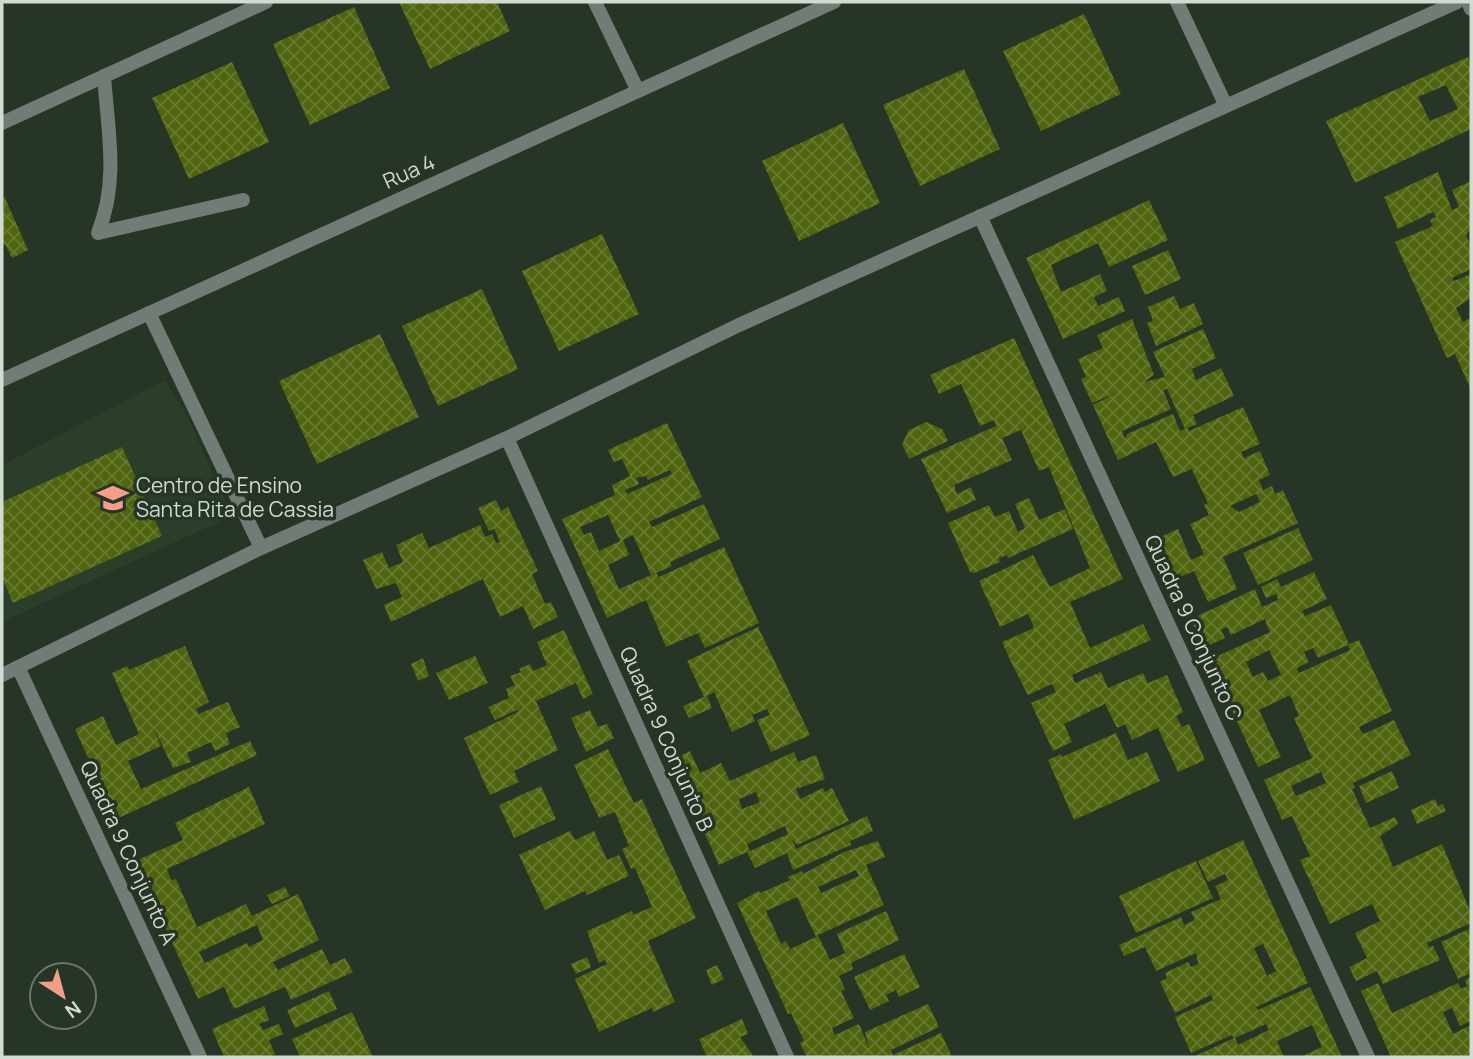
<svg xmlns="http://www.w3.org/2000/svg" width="1473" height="1059" viewBox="0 0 1473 1059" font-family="Manrope,sans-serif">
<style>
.built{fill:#2a3e2a}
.building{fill:url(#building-cross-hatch);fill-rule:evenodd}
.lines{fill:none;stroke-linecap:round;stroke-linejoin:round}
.service{stroke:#717c77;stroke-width:14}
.minor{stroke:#717c77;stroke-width:14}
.tertiary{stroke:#717c77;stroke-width:14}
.labels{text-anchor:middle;stroke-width:7;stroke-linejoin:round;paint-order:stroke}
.street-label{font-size:21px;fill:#d2dbd1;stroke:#263526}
.poi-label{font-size:21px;fill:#d2dbd1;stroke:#263526;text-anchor:start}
</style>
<defs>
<pattern id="building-cross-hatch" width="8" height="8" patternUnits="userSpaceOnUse" patternTransform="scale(1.75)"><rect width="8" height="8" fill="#50630e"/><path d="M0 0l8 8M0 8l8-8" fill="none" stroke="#687930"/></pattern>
</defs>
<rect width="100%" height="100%" fill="#263526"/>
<path class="built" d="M165 380 189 420 232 516 2 622V465Z"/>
<path class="building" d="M399 2H497L510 31 430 69Z
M354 7 390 88 310 125 273 44Z
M1084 14 1121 94 1041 131 1003 51Z
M1468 57 1471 65V129L1355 183 1326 121ZM1446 85 1458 109 1430 121 1418 97Z
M232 62 269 142 189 179 152 98Z
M964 69 1000 149 920 186 883 105Z
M843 123 880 203 799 241 762 161Z
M1438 172 1452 210 1459 207 1452 190 1471 181V229L1466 235 1471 246V269L1452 278 1454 281 1471 274V298L1456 308 1463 322 1471 318V390L1455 354 1447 358 1395 242 1433 226 1430 220 1436 217 1433 212 1398 229 1384 197Z
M4 196 28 250 12 258 5 244 2 245Z
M1149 200 1168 240 1109 267 1098 243 1051 265 1061 292 1100 274 1107 291 1094 297 1098 306 1119 297 1125 311 1063 339 1026 258Z
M602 234 639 314 559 351 522 271Z
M1168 250 1181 279 1145 295 1132 266Z
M482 289 518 369 438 406 402 326Z
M1174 296 1180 309 1194 303 1203 324 1156 346 1147 323 1153 321 1148 307Z
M1132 319 1154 375 1144 382 1165 377 1153 352 1203 329 1216 358 1192 369 1196 380 1221 368 1234 396 1193 415 1197 424 1188 428 1189 431 1243 407 1260 444 1241 452 1244 458 1260 451 1270 475 1259 480 1263 490 1272 486 1275 494 1283 490 1298 523 1223 557 1237 589 1208 602 1194 571 1173 580 1154 540 1178 529 1191 560 1204 554 1190 524 1209 515 1204 505 1208 503 1194 474 1192 469 1173 477 1156 442 1118 460 1093 405 1116 393 1092 403 1081 379 1086 377 1078 359 1103 348 1097 335ZM1167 389 1185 429 1180 431 1173 414 1127 434 1125 439 1122 431 1171 409 1163 390ZM1256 494 1260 502 1239 512 1230 506Z
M380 334 419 417 317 464 279 381Z
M1014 338 1123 579 1070 602 1090 648 1143 624 1151 640 1072 675 1075 683 1101 672 1108 688 1143 673 1148 683 1167 675 1183 712 1176 716 1182 727 1189 724 1205 760 1178 772 1158 728 1132 740 1125 724 1117 728 1105 704 1064 724 1072 742 1053 751 1031 703 1056 692 1052 684 1028 695 1013 666 1002 642 1034 628 1031 620 1028 614 1000 627 979 581 1033 555 1050 587 1090 568 1049 467 1039 471 1021 430 1002 438 1012 460 954 485 957 494 971 487 976 500 947 513 921 459 996 426 994 420 980 426 961 384 939 394 930 375Z
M926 422 942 429 948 441 909 459 902 444 909 430Z
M667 423 702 497 649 522 652 527 704 504 720 539 670 562 672 566 656 573 659 577 724 547 759 623 705 648 698 633 666 647 646 600 607 618 562 519 615 495 612 485 630 476 622 459 614 462 608 450ZM670 470 672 474 627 494 625 490 639 484 636 478 646 476 648 480ZM608 515 620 541 599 551 591 532 584 535 580 527ZM633 535 651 575 619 589 608 565 629 555 623 540Z
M122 447 162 536 13 603 2 577V502Z
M1029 498 1039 520 1065 509 1073 529 1008 558 1007 555 999 558 1000 562 974 573 970 572 948 523 989 505 995 517 1009 511 1018 532 1025 528 1015 504Z
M496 500 501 511 508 507 538 571 532 574 545 604 551 602 558 617 533 629 523 606 500 617 483 579 391 622 384 605 402 597 396 583 376 589 363 560 382 552 389 568 403 562 396 545 422 533 429 548 480 525 485 537 492 534 496 543 500 542 494 529 489 531 478 508Z
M1298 528 1313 560 1258 585 1243 553Z
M1314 572 1327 599 1302 611 1305 616 1331 605 1349 644 1359 640 1392 711 1359 727 1361 732 1364 734 1394 720 1411 755 1353 783 1355 788 1352 789 1370 828 1395 817 1398 824 1380 836 1393 867 1442 844 1471 913V923L1427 943 1429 947 1433 946 1440 960 1383 984 1377 971 1356 981 1349 967 1367 958 1355 933 1380 921 1372 904 1330 924 1300 860 1310 856 1292 816 1282 820 1264 780 1312 758 1294 718 1299 716 1290 695 1259 710 1281 757 1258 767 1209 660 1270 632 1266 623 1265 619 1231 635 1227 627 1221 630 1225 638 1203 648 1191 619 1255 589 1262 607 1278 600 1276 594 1266 598 1261 587 1277 579 1281 587ZM1348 645 1350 650 1299 673 1297 668 1309 662 1304 652 1313 648 1318 658ZM1269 650 1281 675 1268 681 1263 672 1253 677 1246 662ZM1321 772 1326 783 1296 796 1291 786Z
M758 627 810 735 771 752 757 720 770 715 767 709 752 715 755 721 732 732 714 692 707 696 712 708 689 718 683 706 704 697 687 661Z
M564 630 593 694 583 699 576 683 536 701 558 750 514 771 519 782 490 795 464 738 518 712 517 710 495 720 488 707 509 698 506 689 515 685 510 676 521 672 519 669 530 664 533 671 547 665 537 642Z
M185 646 209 702 196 709 198 714 228 702 240 727 226 733 230 744 215 751 211 742 187 753 191 762 173 768 152 724 161 746 128 761 141 789 250 741 257 755 116 819 75 729 103 716 116 745 139 734 112 673 127 666 129 670Z
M475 656 488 683 449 700 436 673Z
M423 658 429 676 418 681 411 664Z
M590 710 598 727 607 724 614 738 586 752 571 718Z
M1116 733 1128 760 1147 752 1160 781 1074 820 1048 760 1061 754 1062 757Z
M608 749 634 803 642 799 696 918 648 941 675 1002 653 1012 652 1008 599 1032 575 979 607 964 605 960 599 963 587 931 632 911 633 915 652 907 635 868 631 869 622 849 629 846 615 812 599 818 574 765Z
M690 751 700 773 721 763 730 781 794 752 798 762 816 755 825 779 796 789 800 799 823 788 825 792 832 788 849 821 797 845 792 839 796 849 867 816 873 831 850 841 851 845 793 870 787 853 755 868 747 852 719 865 672 760ZM756 792 760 802 742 809 739 799ZM785 826 788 834 750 851 747 844Z
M1392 771 1399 788 1366 803 1359 786Z
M541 786 556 819 514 838 499 805Z
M249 787 265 824 167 869 171 880 176 879 197 927 246 904 252 916 298 894 319 940 273 962 278 970 322 949 330 965 345 958 353 972 291 1000 285 987 234 1009 224 987 198 999 135 861 183 840 175 823ZM257 925 263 940 249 947 247 943 205 963 199 952Z
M1435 799 1438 806 1443 804 1446 811 1417 824 1411 810Z
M570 831 575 840 594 831 607 860 619 855 629 876 587 895 585 891 545 910 519 855Z
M1243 840 1308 983 1256 1007 1258 1010 1310 987 1342 1057H1300L1322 1047 1312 1025 1277 1041 1284 1057H1193L1234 1038 1232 1035 1191 1053 1175 1017 1213 1000 1211 995 1175 1013 1160 982 1167 978 1165 973 1188 962 1191 967 1198 964 1196 953 1156 971 1145 947 1124 956 1119 945 1181 917 1184 925 1195 920 1191 912 1221 899 1215 886 1228 880 1225 874 1208 882 1198 861ZM1263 944 1276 971 1267 976 1254 948ZM1266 1024 1269 1030 1238 1045 1235 1038Z
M878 841 885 857 866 865 884 905 818 935 830 960 845 953 837 934 886 911 899 940 851 963 853 969 839 976 845 989 841 991 854 1018 832 1028 835 1035 859 1024 869 1048 865 1032 928 1004 939 1027 891 1050 893 1055 941 1033 952 1057H807L800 1043 804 1041 791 1013 788 1014 737 903 759 891 760 893 790 880 788 877 802 871 803 874 844 852ZM856 870 859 876 821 893 818 887ZM797 897 816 937 790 949 786 941 781 944 766 911Z
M1196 861 1213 898 1136 933 1119 896Z
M285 887 290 896 272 904 267 895Z
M1471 928V973L1458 979 1441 942Z
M904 954 920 987 899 997 896 990 886 995 889 1001 870 1010 854 977Z
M587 957 591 967 576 974 571 964Z
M717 965 724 979 712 985 706 970Z
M1471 977V1021L1460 1026 1452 1008 1443 1012 1453 1034 1471 1025V1057H1391L1361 991 1378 983 1392 1013 1458 983 1461 989 1467 986 1465 980Z
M329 991 337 1009 295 1028 287 1010Z
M264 1006 269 1020 259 1024 263 1030 279 1024 283 1034 269 1040 275 1054 269 1057H224L212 1029Z
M352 1012 373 1057H300L292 1039Z
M742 1019 748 1034 740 1037 754 1057H707L699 1039Z"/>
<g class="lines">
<path class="service" d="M98 233C119 180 108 133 104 76
M98 233 243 200"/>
<path class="minor" d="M595 2 638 91
M1177 2 1226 106
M1468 2 1471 9
M2 123 266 2
M980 216 1368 1057
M149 313 261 548
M507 438 787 1057
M18 667 200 1057
M2 675 261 548 507 438 739 325 1457 2"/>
<path class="tertiary" d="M2 380 834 2"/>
</g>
<defs>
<symbol id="school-bare" viewBox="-9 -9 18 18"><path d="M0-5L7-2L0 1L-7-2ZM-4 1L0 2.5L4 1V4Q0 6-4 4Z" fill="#f49e8a" stroke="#263526" stroke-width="2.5" paint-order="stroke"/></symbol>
</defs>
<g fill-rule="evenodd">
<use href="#school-bare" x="91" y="476" width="44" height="44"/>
</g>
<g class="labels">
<g class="street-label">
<text transform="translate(409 172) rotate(-24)" y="7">Rua 4</text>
<text transform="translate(1193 628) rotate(65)" y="7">Quadra 9 Conjunto C</text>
<text transform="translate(666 739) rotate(66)" y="7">Quadra 9 Conjunto B</text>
<text transform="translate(128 853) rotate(65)" y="7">Quadra 9 Conjunto A</text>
</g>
<g class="poi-label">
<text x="136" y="493">Centro de Ensino<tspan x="136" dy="24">Santa Rita de Cassia</tspan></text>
</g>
</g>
<rect width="1473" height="1059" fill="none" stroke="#d2dbd1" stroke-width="7"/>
<g transform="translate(63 996) rotate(144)"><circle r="33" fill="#263526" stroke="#6b776a" stroke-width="2"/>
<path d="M0-5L12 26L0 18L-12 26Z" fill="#f49e8a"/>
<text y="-10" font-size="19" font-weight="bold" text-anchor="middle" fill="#d2dbd1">N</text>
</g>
</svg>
